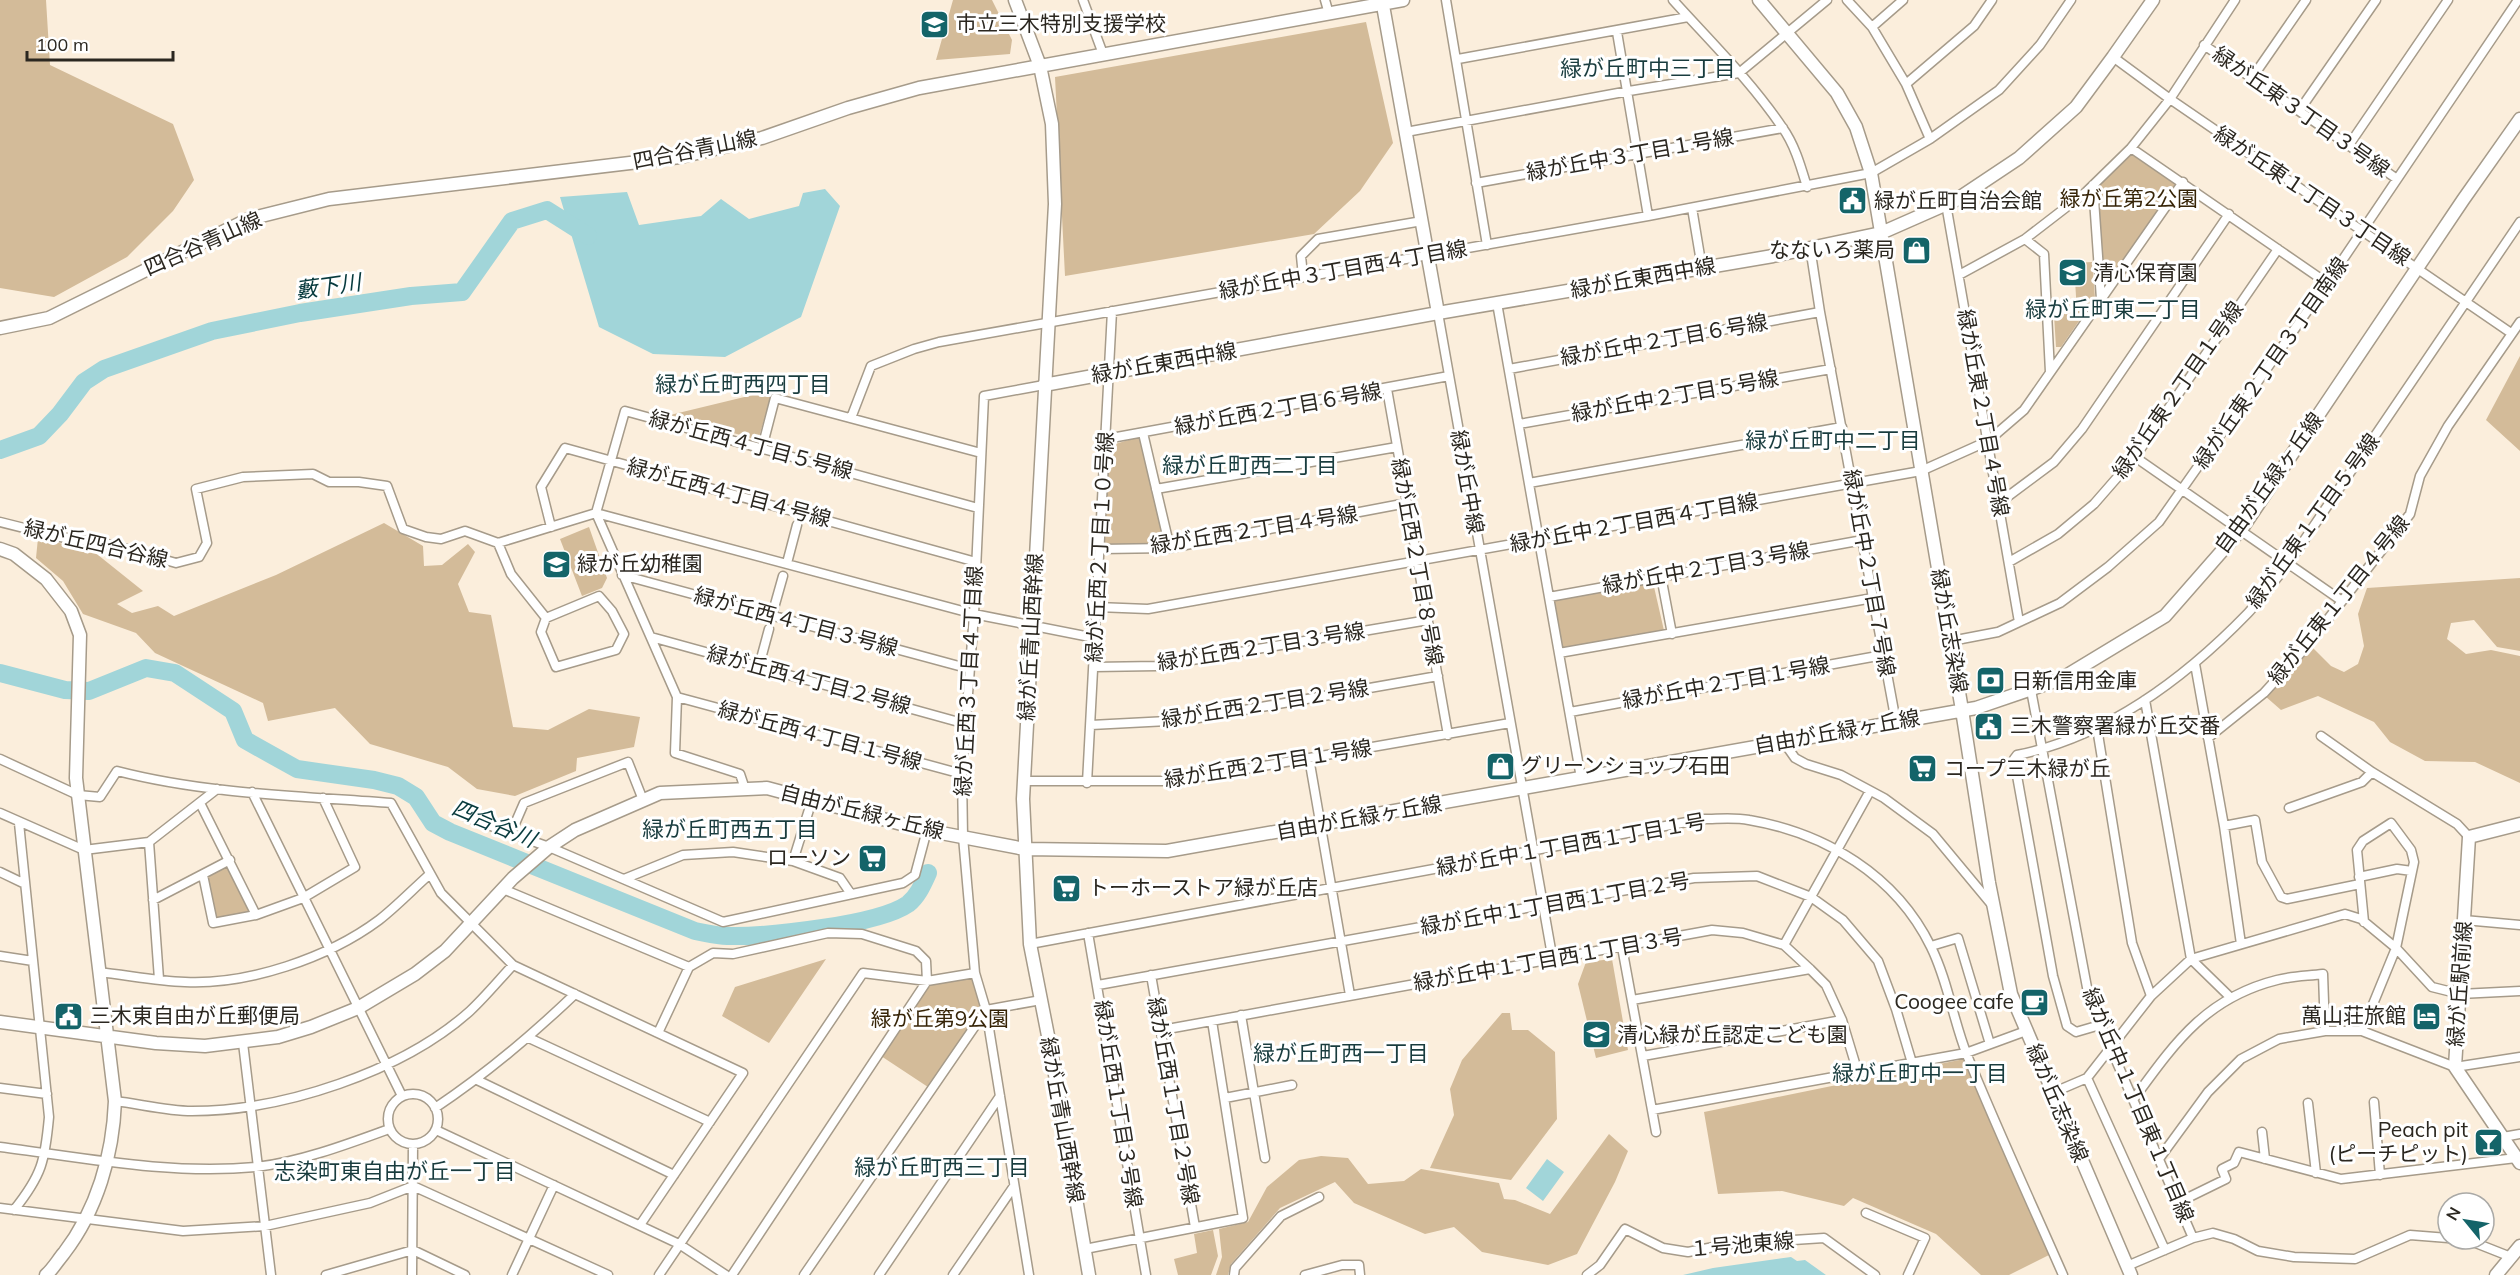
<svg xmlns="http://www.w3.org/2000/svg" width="2520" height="1275" viewBox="0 0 2520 1275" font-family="Mulish,'Noto Sans JP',sans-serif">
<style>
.green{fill:#d3bb99}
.water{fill:#a1d5d9}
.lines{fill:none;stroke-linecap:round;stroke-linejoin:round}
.river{stroke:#a1d5d9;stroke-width:18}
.street-casing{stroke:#a69b8a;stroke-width:11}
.secondary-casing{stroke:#a69b8a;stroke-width:15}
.street{stroke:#fff;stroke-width:8}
.secondary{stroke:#fff;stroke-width:12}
.labels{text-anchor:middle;stroke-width:6;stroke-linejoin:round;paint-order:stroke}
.poi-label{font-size:21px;fill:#2b2720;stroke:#fff;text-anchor:start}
.street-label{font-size:21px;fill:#2b2720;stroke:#fff}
.park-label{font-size:21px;fill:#372508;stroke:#fff}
.neighbourhood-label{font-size:22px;fill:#193c3e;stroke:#fff}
.water-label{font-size:22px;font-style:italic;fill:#073a3d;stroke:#fff}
</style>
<rect width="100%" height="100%" fill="#fbeedc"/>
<path class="green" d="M0 0H46L50 65 173 124 194 180 173 211 127 257 54 297 0 288Z
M953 0H992L1012 40 1010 54 936 60Z
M1366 22 1393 143 1360 191 1314 234 1065 276 1055 77Z
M2131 148 2183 182 2101 299 2093 185Z
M2092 262 2095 298 2061 347H2056L2054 315 2077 313 2074 263Z
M2520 356V451L2486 420Z
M773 390 758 440 670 415Z
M1138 437 1142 439 1165 539 1163 544 1108 546 1105 543 1109 446Z
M384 523 423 546 424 566 442 565 468 544 475 552 458 584 469 612 491 615 513 727 548 730 589 709 640 717 634 747 577 758 576 771 515 796 477 789 448 767 370 744 335 708 268 721 263 703 155 653 136 633 83 614 63 581 36 558 38 538 93 551 143 591 117 604 132 613 158 606 174 616 276 575Z
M589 527 607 578 602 588 582 596 560 539Z
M1652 578 1665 635 1559 653 1549 597Z
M2520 578V651L2497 647 2474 620 2451 623 2447 639 2466 654 2491 650 2520 656V783L2475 762 2425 761 2390 742 2374 722 2318 696 2281 710 2265 696 2313 648 2331 666 2344 672 2358 664 2364 646 2358 614 2367 588Z
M226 866 250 909 248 912 217 918 214 916 208 876Z
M826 959 769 1043 722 1016 735 987Z
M1612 959 1628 1050 1596 1058 1578 984 1586 962Z
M975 973 986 1010 931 1089 878 1054 927 981Z
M1502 1013H1510L1512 1030H1528L1555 1052 1557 1119 1511 1180 1430 1168 1454 1115 1450 1089 1462 1060Z
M1964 1059 2049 1255 2009 1275H1981L1936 1234 1853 1198 1844 1206 1782 1191 1718 1194 1704 1112Z
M1609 1134 1628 1151 1615 1182 1577 1254 1548 1265 1482 1252 1454 1227 1425 1234 1354 1203 1335 1182 1280 1208 1231 1264 1228 1275H1216L1222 1257 1219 1229 1248 1222 1267 1187 1299 1160 1321 1156 1348 1158 1368 1184 1404 1181 1421 1169 1499 1183 1504 1199 1515 1200 1550 1214Z
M1213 1230 1218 1256 1211 1275H1178L1174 1259 1197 1253 1194 1234Z"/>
<path class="water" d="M825 189 840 206 801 317 725 357 653 354 599 327 560 197 627 192 639 225 701 216 721 199 749 219 799 206 803 193Z
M1547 1159 1564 1172 1543 1201 1526 1188Z
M1791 1257 1797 1261 1805 1260 1826 1275H1683L1713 1268Z"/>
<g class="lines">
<path class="river" d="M0 450 39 436 60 414 84 382 104 369 212 331 300 313 411 296 462 292 512 221 547 210 588 236
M0 673 65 690 89 691 146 668 175 673 233 711 245 740 297 769 374 780 398 786 416 797 433 823 450 832 695 931C706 933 717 936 727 936 766 937 878 925 908 904 918 896 923 884 928 873"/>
<defs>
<path id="street" d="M1083 0 1103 54
M1325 0 1329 14
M1446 0 1487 245
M1673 0C1710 41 1751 81 1782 127 1795 145 1801 167 1807 187
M1847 0 1872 27 1906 84 1930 139
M1872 27 1903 0
M1617 32 1648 216
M2204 45 2397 179
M2113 57 2170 99 2511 333
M1458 59 1688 17
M2252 78 2306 0
M1906 84 1974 26 1992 0
M2299 111 2376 0
M1406 132 1629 91 1739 73 1827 0
M2349 145 2448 0
M2131 148 2327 283
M1476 183 1783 128
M2093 185 2101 299
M1946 204 2019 622
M1692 208 1702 268
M2025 239 2044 254 2050 372
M1810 247 1820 312 1896 722
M1959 275 2025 239 2086 192 2131 148 2170 99 2235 0
M1303 276 1301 256 1318 239 1422 221
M1497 303 1581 778
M1438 313 1553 961
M1509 369 1820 312
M1387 389 1448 735
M851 418 871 366 914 349 939 342 1648 216 1871 173 1930 139 1999 90 2040 45 2071 0
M1519 424 1831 369
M1143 433 1170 548
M1106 439 1449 376
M762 448 775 398 981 453
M2135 457 2342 601
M1529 483 1842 427
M1156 489 1397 447
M1999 503 2054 462 2082 429 2229 214
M596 513 974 614 1095 638
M596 513 625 411 978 508
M596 513 677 697 675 753 740 774 745 789
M0 522 60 537 113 545 176 563 199 557 207 543 196 489 243 477 313 474 329 482H359L387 486 403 529 426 537 441 539 465 531 498 543 596 513
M551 527 541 487 565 448 976 562
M498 543 511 574 546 618 541 632 556 667 616 650 624 634 612 611 599 596 546 618
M1101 549 1170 548 1407 503
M2009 562 2058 534 2094 504 2135 457 2278 249
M787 563 797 525
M622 575 970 669
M1661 576 1672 634
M1549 597 1863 540
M1097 607 1148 609 1921 471 1988 441 2024 410 2183 182
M772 615 783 576
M651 637 966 724
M1951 641 1998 632 2060 603 2108 567 2159 522 2327 283 2518 0
M1559 653 1873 598
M2195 664 2224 826 2241 944
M759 666 769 629
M1094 667 1157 666 1428 620
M2031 690 2089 998 2193 1238 2127 1266
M677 697 962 774
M2145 700 2191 959 2231 998
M1570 712 1883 655
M1091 725 1187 720 1438 676
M2097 728 2132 943 2151 996
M2321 736 2372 772 2457 824 2469 837
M2208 738 2264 693 2307 646 2410 514 2420 476 2448 426 2520 322
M1783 741 1795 758 1806 764 1841 775 1884 798 1933 834 1992 905
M1309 758 1350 995
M0 759 78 795 100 797 117 771C206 794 300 796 391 803L441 893 513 965 743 1073 640 1225
M1024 781H1177L1510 723
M1087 783 1112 311
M252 792 402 1096
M200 803 256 915
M2289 808 2362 782 2372 772
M0 813 84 850 149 842 217 789
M466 817 549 847 723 922 903 883 915 875 927 830
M2224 826 2255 820 2262 862 2281 897 2287 899 2360 884
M511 833 524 803 628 762 643 800
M149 842 159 979
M793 861 812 800
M0 872 25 884
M203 875 213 923 256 915 303 898 355 867 323 798
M2359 877 2397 869 2412 871
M624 879 683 855 733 852 793 861 840 878 851 894
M503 889 689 967 713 953 733 954 828 933 862 934 916 951 926 961 927 981 732 1275
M153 900 230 860
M2464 920 2520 925
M1088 933 1146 1275
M1030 944 1703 819C1718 819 1734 817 1749 820 1825 833 1896 875 1931 947 1948 981 1953 1020 1967 1055 1997 1129 2031 1202 2063 1275
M1784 945 1870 791
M1931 946 1958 938 1990 1044
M1622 947 1652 1110 1966 1053 2026 1031
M0 956 33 961
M98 972C127 975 156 981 185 982 248 985 328 958 379 920 397 906 413 889 430 874
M1151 975 1195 1227
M1098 985 1694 878 1757 876 1811 897 1843 920 1878 961 1896 1009 1912 1063
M1632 1000 1810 969
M1241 1015 1265 1158
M2100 1025 2076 1032 2067 1026 2053 976 2014 759 2017 755C2107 737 2185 678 2248 613 2262 598 2275 580 2288 564L2520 222
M1162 1030 1712 930 1743 933 1784 945 1810 969 1826 985 1842 1020 1858 1073
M2362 1031 2396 948 2414 862 2411 850 2391 823 2363 841 2357 850 2364 922
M658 1033 689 967
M529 1038 710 1122
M243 1043 271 1275
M1643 1056 1842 1020
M2087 1078 2165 1250
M477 1080 674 1175
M0 1088 47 1094
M2052 1093 2087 1078 2151 996 2191 959 2345 914 2361 919 2396 948 2432 987 2460 994 2520 991
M388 1119a25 25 0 1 1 50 0a25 25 0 1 1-50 0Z
M1225 1098 1292 1085
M2133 1100C2174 1044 2205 998 2277 980 2292 976 2308 976 2323 974L2325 1031
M115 1101C140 1104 167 1111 192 1111 282 1111 402 1072 470 1011 485 997 499 980 513 965
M2374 1102 2380 1175
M2308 1103 2316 1173
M435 1108C486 1074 531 1036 575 994
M1652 1110 1656 1132
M436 1130 679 1244 726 1275
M2262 1132 2265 1159
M2503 1137 2520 1134
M0 1147C85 1158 170 1175 256 1167 300 1162 348 1144 389 1129
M2159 1159 2208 1092 2241 1059 2279 1039 2325 1031H2362L2455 1067 2520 1057
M2177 1203 2226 1179 2222 1169 2234 1163 2239 1152 2341 1179 2516 1158
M0 1208 183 1231 265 1226 370 1203 413 1186 608 1275
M14 1210C42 1175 45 1161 49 1117L19 823
M1866 1213 1925 1238 1908 1275
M2193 1238 2213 1233 2234 1239 2258 1251 2294 1257 2355 1259 2410 1235 2448 1238
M2453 1239 2473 1242 2511 1257
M1085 1249 1243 1218 1212 1021
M326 1275 413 1250 465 1275
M412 1275 413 1144
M512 1275 554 1185
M659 1275 863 973 927 981 975 973
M804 1275 986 1010 1041 1000
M879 1275 1000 1096
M953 1275 1014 1186
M1029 1275 986 1010 975 973 963 837 962 774 974 614 984 396 1044 385
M1234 1275 1235 1268 1281 1216 1319 1197
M1305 1275 1342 1265H1359L1360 1275
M1587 1275 1600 1265 1625 1229 1663 1248 1688 1252 1729 1244 1824 1238 1875 1275"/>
<path id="secondary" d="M1015 0 1040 66 1052 124 1055 204 1023 799 1030 944 1051 1051 1089 1275
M1382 0 1438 313
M1759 0 1837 93 1856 127 1871 173 1962 710 1989 883 2011 994 2131 1275
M0 328 49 318 249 219 329 199 680 157 762 138 848 108 919 88 1403 0
M1044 385 1438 313 1773 256 1881 233 1956 200 2019 158 2076 107 2113 57 2153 0
M0 549 14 554 46 579 71 611 80 635 76 778 115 1101C113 1155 97 1210 64 1253 58 1260 53 1269 46 1275
M2520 824 2469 837 2455 1067 2520 1163
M0 1022 156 1043 205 1046 278 1037 311 1027 358 1008 415 974 445 951 513 878 549 847 575 830 660 793 767 788 920 829 1025 849 1167 851 1976 708 2061 679 2165 616 2243 527 2463 200 2520 119
M2496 1275 2520 1246"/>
</defs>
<use href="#street" class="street-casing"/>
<use href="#secondary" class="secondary-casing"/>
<use href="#street" class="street"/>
<use href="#secondary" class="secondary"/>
</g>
<defs>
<symbol id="school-square" viewBox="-11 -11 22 22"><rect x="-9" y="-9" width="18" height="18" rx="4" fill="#146469" stroke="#fff"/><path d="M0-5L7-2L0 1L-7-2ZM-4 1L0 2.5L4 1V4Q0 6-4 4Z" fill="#fff"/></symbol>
<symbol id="civic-square" viewBox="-11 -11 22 22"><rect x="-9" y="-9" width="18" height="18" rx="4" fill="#146469" stroke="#fff"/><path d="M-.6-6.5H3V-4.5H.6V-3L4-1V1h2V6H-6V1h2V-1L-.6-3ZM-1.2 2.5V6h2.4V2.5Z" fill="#fff"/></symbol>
<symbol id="shop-square" viewBox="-11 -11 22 22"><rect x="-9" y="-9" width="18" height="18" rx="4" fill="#146469" stroke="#fff"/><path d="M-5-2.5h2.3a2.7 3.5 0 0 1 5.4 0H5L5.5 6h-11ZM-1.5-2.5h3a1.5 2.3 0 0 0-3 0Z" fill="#fff"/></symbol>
<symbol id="bank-square" viewBox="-11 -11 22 22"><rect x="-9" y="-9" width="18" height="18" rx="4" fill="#146469" stroke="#fff"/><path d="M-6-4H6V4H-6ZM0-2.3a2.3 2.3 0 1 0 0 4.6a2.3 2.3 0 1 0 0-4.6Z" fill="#fff"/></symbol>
<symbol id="supermarket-square" viewBox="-11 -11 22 22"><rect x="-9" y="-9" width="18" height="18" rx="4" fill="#146469" stroke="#fff"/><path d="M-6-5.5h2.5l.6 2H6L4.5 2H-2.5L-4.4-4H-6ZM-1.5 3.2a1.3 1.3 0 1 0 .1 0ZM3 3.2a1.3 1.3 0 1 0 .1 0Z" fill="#fff"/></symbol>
<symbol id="cafe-square" viewBox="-11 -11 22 22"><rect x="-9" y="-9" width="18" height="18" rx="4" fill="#146469" stroke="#fff"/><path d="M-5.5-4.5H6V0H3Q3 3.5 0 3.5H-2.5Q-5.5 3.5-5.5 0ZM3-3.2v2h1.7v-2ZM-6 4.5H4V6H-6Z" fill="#fff"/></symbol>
<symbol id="hotel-square" viewBox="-11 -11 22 22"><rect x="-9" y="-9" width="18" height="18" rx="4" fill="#146469" stroke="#fff"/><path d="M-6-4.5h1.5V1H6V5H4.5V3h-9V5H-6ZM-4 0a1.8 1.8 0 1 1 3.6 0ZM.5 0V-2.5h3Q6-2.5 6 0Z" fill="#fff"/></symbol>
<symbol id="bar-square" viewBox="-11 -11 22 22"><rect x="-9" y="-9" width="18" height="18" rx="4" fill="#146469" stroke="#fff"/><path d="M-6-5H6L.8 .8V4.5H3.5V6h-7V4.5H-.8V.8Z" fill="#fff"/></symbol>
</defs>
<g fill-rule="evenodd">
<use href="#school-square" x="918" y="8" width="33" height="33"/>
<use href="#civic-square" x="1836" y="184" width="33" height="33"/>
<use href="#shop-square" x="1900" y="234" width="33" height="33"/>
<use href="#school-square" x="2056" y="256" width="33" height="33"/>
<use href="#school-square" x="540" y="548" width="33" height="33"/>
<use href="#bank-square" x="1974" y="664" width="33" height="33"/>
<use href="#civic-square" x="1972" y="710" width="33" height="33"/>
<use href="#shop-square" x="1484" y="750" width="33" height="33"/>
<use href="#supermarket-square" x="1906" y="752" width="33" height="33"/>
<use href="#supermarket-square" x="856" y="842" width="33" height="33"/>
<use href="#supermarket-square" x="1050" y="872" width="33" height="33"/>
<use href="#cafe-square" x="2018" y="986" width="33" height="33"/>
<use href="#civic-square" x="52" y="1000" width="33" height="33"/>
<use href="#hotel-square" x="2410" y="1000" width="33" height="33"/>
<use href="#school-square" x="1580" y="1018" width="33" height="33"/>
<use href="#bar-square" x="2472" y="1126" width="33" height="33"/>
</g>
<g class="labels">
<g class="poi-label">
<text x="956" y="31">市立三木特別支援学校</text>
<text x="1874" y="208">緑が丘町自治会館</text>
<text x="1895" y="257" text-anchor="end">なないろ薬局</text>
<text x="2093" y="280">清心保育園</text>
<text x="577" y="571">緑が丘幼稚園</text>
<text x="2011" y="688">日新信用金庫</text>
<text x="2010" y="733">三木警察署緑が丘交番</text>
<text x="1521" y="773">グリーンショップ石田</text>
<text x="1944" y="776">コープ三木緑が丘</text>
<text x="851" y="865" text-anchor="end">ローソン</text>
<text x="1088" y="895">トーホーストア緑が丘店</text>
<text x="2014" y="1009" text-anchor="end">Coogee cafe</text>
<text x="90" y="1023">三木東自由が丘郵便局</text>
<text x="2406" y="1023" text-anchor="end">萬山荘旅館</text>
<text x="1617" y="1042">清心緑が丘認定こども園</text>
<text x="2468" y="1137" text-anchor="end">Peach pit<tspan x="2468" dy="24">(ピーチピット)</tspan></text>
</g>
<g class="street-label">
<text transform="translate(2301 112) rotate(35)" y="7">緑が丘東３丁目３号線</text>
<text transform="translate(695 150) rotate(-11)" y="7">四合谷青山線</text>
<text transform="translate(1630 155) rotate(-10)" y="7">緑が丘中３丁目１号線</text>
<text transform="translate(2312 196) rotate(34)" y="7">緑が丘東１丁目３丁目線</text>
<text transform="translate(203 244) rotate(-24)" y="7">四合谷青山線</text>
<text transform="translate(1343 270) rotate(-10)" y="7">緑が丘中３丁目西４丁目線</text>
<text transform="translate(1643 278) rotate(-10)" y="7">緑が丘東西中線</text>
<text transform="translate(1664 340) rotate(-10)" y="7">緑が丘中２丁目６号線</text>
<text transform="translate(1164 363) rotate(-10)" y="7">緑が丘東西中線</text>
<text transform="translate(2271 363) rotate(-55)" y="7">緑が丘東２丁目３丁目南線</text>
<text transform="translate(2178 390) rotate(-55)" y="7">緑が丘東２丁目１号線</text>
<text transform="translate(1675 396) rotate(-10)" y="7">緑が丘中２丁目５号線</text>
<text transform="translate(1278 409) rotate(-10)" y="7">緑が丘西２丁目６号線</text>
<text transform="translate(1983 413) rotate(80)" y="7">緑が丘東２丁目４号線</text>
<text transform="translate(751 445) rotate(15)" y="7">緑が丘西４丁目５号線</text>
<text transform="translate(1467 482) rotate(80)" y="7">緑が丘中線</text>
<text transform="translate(2269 483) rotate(-54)" y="7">自由が丘緑ヶ丘線</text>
<text transform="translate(729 493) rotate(15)" y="7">緑が丘西４丁目４号線</text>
<text transform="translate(2313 521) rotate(-54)" y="7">緑が丘東１丁目５号線</text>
<text transform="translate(1634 523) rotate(-10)" y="7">緑が丘中２丁目西４丁目線</text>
<text transform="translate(1254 530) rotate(-9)" y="7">緑が丘西２丁目４号線</text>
<text transform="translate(96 544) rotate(13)" y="7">緑が丘四合谷線</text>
<text transform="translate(1100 547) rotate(-87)" y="7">緑が丘西２丁目１０号線</text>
<text transform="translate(1417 562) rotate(80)" y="7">緑が丘西２丁目８号線</text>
<text transform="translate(1706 568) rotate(-10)" y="7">緑が丘中２丁目３号線</text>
<text transform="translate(1869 573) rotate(80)" y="7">緑が丘中２丁目７号線</text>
<text transform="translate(2339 600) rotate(-51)" y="7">緑が丘東１丁目４号線</text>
<text transform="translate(796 622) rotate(15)" y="7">緑が丘西４丁目３号線</text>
<text transform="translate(1949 631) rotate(80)" y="7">緑が丘志染線</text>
<text transform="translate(1031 637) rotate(-87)" y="7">緑が丘青山西幹線</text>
<text transform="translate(1261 647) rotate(-9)" y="7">緑が丘西２丁目３号線</text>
<text transform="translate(809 680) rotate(15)" y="7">緑が丘西４丁目２号線</text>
<text transform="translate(969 681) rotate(-87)" y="7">緑が丘西３丁目４丁目線</text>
<text transform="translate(1726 683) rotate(-10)" y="7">緑が丘中２丁目１号線</text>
<text transform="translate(1265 704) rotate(-9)" y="7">緑が丘西２丁目２号線</text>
<text transform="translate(1837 732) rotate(-10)" y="7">自由が丘緑ヶ丘線</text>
<text transform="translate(820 736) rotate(15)" y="7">緑が丘西４丁目１号線</text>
<text transform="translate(1268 764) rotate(-9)" y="7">緑が丘西２丁目１号線</text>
<text transform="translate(862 812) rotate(14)" y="7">自由が丘緑ヶ丘線</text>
<text transform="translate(1359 818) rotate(-10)" y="7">自由が丘緑ヶ丘線</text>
<text transform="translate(1571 845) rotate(-10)" y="7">緑が丘中１丁目西１丁目１号</text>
<text transform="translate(1555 904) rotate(-10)" y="7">緑が丘中１丁目西１丁目２号</text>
<text transform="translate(1548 960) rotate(-10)" y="7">緑が丘中１丁目西１丁目３号</text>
<text transform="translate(2460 984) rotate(-86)" y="7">緑が丘駅前線</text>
<text transform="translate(1173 1101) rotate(80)" y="7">緑が丘西１丁目２号線</text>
<text transform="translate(2057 1103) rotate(67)" y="7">緑が丘志染線</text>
<text transform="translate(1118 1104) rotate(81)" y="7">緑が丘西１丁目３号線</text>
<text transform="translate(2138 1105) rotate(67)" y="7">緑が丘中１丁目東１丁目線</text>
<text transform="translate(1062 1120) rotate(80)" y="7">緑が丘青山西幹線</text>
<text transform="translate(1742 1245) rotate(-5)" y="7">１号池東線</text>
</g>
<g class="park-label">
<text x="2129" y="206">緑が丘第2公園</text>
<text x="940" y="1026">緑が丘第9公園</text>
</g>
<g class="neighbourhood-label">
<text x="1648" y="76">緑が丘町中三丁目</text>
<text x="2113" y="317">緑が丘町東二丁目</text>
<text x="743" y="392">緑が丘町西四丁目</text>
<text x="1833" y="448">緑が丘町中二丁目</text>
<text x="1250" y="473">緑が丘町西二丁目</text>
<text x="730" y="837">緑が丘町西五丁目</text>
<text x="1341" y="1061">緑が丘町西一丁目</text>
<text x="1920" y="1081">緑が丘町中一丁目</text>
<text x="942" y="1175">緑が丘町西三丁目</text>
<text x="395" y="1179">志染町東自由が丘一丁目</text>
</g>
<g class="water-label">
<text transform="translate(328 286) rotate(-8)" y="8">藪下川</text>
<text transform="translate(494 823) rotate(23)" y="8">四合谷川</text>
</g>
</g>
<g transform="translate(2466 1221) rotate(300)"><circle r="28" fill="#ffffff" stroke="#aaa9a6" stroke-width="1.5"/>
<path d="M0-4.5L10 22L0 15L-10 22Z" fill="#146469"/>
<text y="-9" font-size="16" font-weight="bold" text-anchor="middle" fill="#2b2720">N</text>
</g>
<path d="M27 51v9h146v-9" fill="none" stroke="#2b2720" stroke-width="3"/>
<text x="36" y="51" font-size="18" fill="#2b2720" stroke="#ffffff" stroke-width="4.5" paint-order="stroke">100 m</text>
</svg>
